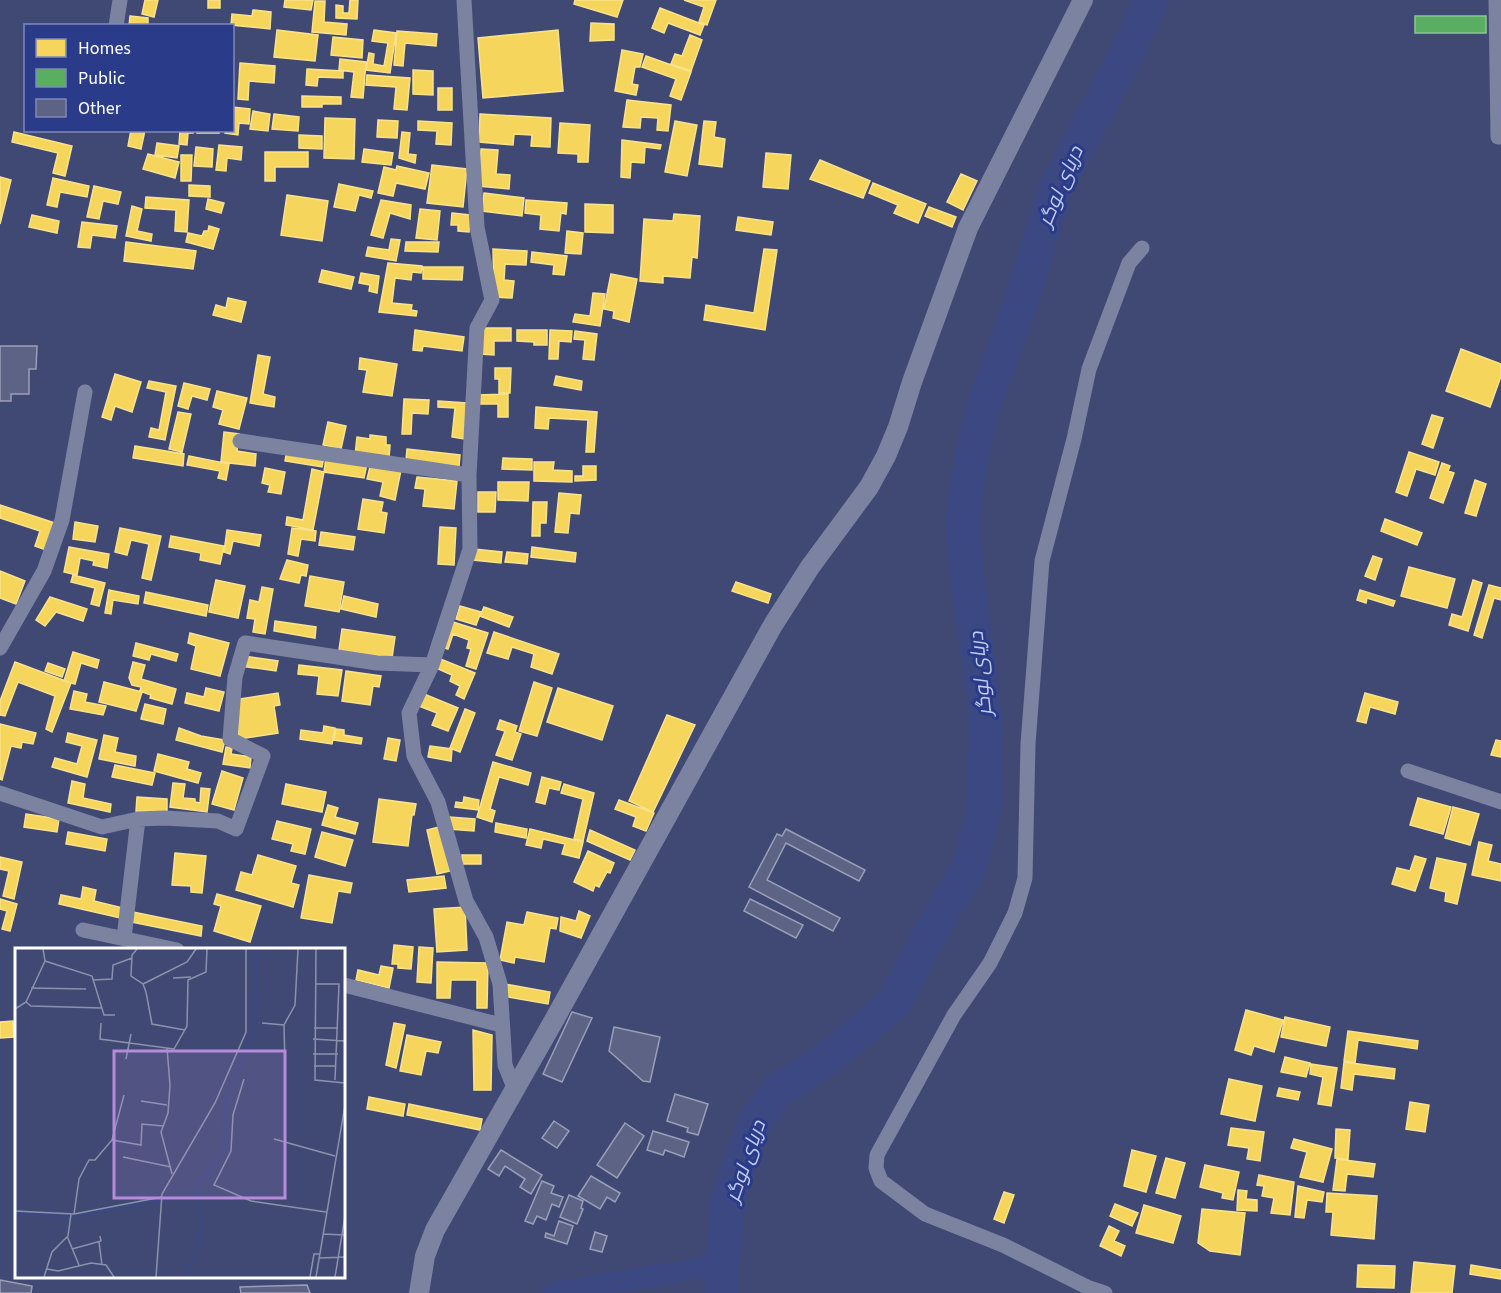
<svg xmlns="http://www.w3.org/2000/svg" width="1501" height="1293" viewBox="0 0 1501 1293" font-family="'Source Sans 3',Cairo,sans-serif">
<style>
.homes{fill:#f6d55c;stroke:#f9e28d;stroke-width:1.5}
.public{fill:#5aae61;stroke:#8cc690;stroke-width:1.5}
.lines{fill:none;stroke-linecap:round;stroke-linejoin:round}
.canal{stroke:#3c4882;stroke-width:21}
.river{stroke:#3c4882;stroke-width:34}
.building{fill:#5c6384;stroke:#9a9fb7;stroke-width:1.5}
.minor{stroke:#7c83a1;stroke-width:15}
.tertiary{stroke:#7c83a1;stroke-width:20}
.labels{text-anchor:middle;stroke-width:6;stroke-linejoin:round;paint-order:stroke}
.water-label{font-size:20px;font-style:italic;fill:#c4ccf0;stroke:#2a3b8a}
.inset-river{fill:none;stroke:#3c4882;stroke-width:3}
.inset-road{fill:none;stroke:#8c92ac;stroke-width:1.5}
.view{fill:#b68bdc;fill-opacity:0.15;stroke:#b68bdc;stroke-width:3}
.inset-edge{fill:none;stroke:#fff;stroke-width:3}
</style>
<rect width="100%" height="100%" fill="#404974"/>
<path class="homes" d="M145 0H158L154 17 142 14Z
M208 0H220V8H208Z
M285 0H313L311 10 284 7Z
M350 0H358L357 19 336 18V5L343 6V13H349Z
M575 0H623L617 17 574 4Z
M684 0H716L707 25 699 22 704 7Z
M315 1H325L324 22 347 24 346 35 312 32Z
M660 8 704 25 700 35 668 23 664 33 652 28Z
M253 10 271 12 270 29 231 25 232 14 252 16Z
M130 16 148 18V26H129Z
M591 23 614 24V40L590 41Z
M277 30 318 35 315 61 274 57Z
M374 30 396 33 390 73 366 70 369 53 374 54 373 64 384 66 388 43 372 41Z
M558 30 563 91 483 98 478 38Z
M397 31 437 34 436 46 405 43 403 66 394 65Z
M690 35 702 40 691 71 671 64 675 54 682 56Z
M333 37 363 40 362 58 331 55Z
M622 50 643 54 640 67H635L632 84 638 85 636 95 615 91Z
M646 56 691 72 681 100 670 96 676 79 642 67Z
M340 59 366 62 363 98 351 97 354 72 339 70Z
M240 63 275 66 274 83 249 81 248 100 238 99Z
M307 69 343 71V78L318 77 317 86 306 85Z
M413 70 433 71V95L413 94Z
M367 75 410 78 407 110 394 109 396 87 366 85Z
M438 88H452V110H438Z
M302 96 341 97V104H322V107H302Z
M627 100 671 105 668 131 657 130 658 118 641 117 640 128 623 127Z
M232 107 250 109 249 124 239 123 238 135 225 133V130H232Z
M253 111 270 114 268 131 250 129Z
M274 114 299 117 298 131 272 129Z
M480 114 551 118 550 147 531 146 532 135 514 134 513 145 479 142Z
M325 118 355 119 354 159 324 158Z
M378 120 398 121 397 138 377 137Z
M418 121 452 123 451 145 436 144 437 131 418 130Z
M675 121 697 125 687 176 665 172Z
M704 121 716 122 714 137 725 139 722 167 699 164Z
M560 123 590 125 588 162H578V154L558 153Z
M131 130H145L141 149 128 146Z
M183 130H194L193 133H188L187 145 179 144 180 131Z
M197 130H219V133H197Z
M14 132 72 146 65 176 53 173 58 153 12 142Z
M402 132 410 133 408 154 416 155 415 163 399 158Z
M299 135 322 136V149L299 148Z
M622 140 661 145 660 149 645 147 644 163 631 162 630 178 621 177Z
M157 143 179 146 177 158 155 155Z
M219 145 242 147 241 160 227 158 226 171 216 170Z
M196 147 213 149 212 167 194 166Z
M364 149 393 153 391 165 362 162Z
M481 149 498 150 496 174 510 175 509 189 478 186Z
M265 152H308V167H275V181H265Z
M766 153 791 155 788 189 763 187Z
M148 154 179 162 175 178 143 169Z
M181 155H192L191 181H181Z
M820 160 870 181 863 198 810 179Z
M432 165 467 169 463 207 427 203Z
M397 166 429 173 425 189 396 183 393 196 378 193 384 167 396 170Z
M961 174 977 181 963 210 947 202Z
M0 177 11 180 0 224Z
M53 178 89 186 87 197 60 192 57 207 47 205Z
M873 183 926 204 918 223 894 213 898 205 869 193Z
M339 184 373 191 371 198 359 195 355 211 334 207Z
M189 185 210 186V197L189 196Z
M94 186 121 192 118 204 103 201 99 219 87 217Z
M484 193 524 198 522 216 482 211Z
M287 195 328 201 322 241 281 235Z
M146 197 189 200 187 232 175 231 176 210 145 208Z
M208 199 224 203 221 213 206 209Z
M381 200 411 205 410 219 390 213 383 238 371 235Z
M526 200 567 203 566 214 561 213 559 231 540 229 541 215 525 213Z
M585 204 613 205V233L585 232Z
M132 206 142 209 137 231 152 234 151 241 126 236Z
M929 207 956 217 952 227 925 216Z
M420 209 440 211 437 240 416 238Z
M452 213 470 215 469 232 458 231V225H451Z
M674 214 700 216 697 258 692 257 690 278 663 276V283L640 281 644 219 673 221Z
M32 215 59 221 57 233 29 227Z
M738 217 773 222 771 235 736 230Z
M82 222 117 226 115 238 92 235 90 248 78 247Z
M209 226 219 229 213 249 186 242 188 233 202 236 204 231H208Z
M567 231 583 233 581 254 565 253Z
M391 239 400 240 396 261 366 256 368 247 389 250Z
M126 242 196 251 193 269 124 261Z
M406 242H439L438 252 405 251Z
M493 249 527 251 526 265 505 264 504 280 514 281 512 298 494 297Z
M764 249 777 250 765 330 704 320 706 305 754 313Z
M532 252 567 256 564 275 553 274 554 265 531 262Z
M388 263 422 266 421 273 412 272 411 280 395 278 392 303 412 305 411 310 417 311 416 316 379 312Z
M423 267H463L462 280 423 279Z
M322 270 354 277 351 289 319 282Z
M361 273 379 276 377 293 369 291 370 285 359 283Z
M611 274 637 279 629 322 613 318 614 311 604 309Z
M593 293 605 294 600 326 573 322 575 314 590 316Z
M228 298 246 302 241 322 213 315 216 305 226 308Z
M483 328H511V341H494V355L480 354Z
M415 330 464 337 462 351 423 346 422 351 413 350Z
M517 330H547V345H534V342L517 341Z
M550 330 572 331 571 342 559 341 558 359H549Z
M575 331 597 334 594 360 583 359 585 340 574 339Z
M1461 349 1501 364V376L1490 407 1446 391Z
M258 355 270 357 263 394 275 397 274 407 250 403Z
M360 358 397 364 392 396 363 392 367 370 359 369Z
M495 368H511L510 393H499V379H495Z
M115 374 141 382 132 412 115 406 111 420 102 417Z
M556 376 582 381 581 390 554 385Z
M149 381 176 386 165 440 149 437 151 428 159 430 166 392 147 388Z
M184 383 210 389 207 400 192 396 188 409 178 406Z
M217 391 247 398 239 429 219 424 223 410 213 407Z
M508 394V417H498V404H477V395Z
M404 399 429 400 428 414 412 413 411 434H402Z
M438 401 467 403 464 439 452 437 455 408 438 407Z
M536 407 597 412 594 452H586L588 420 549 418 548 429 535 428Z
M178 412 191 414 182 452 169 449Z
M1432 415 1443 418 1433 448 1422 444Z
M328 422 346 426 341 449 323 445Z
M224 432 239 434 237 451 256 454 255 466 221 462Z
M370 435 386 437V445H390L389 458 355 455 357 437 370 439Z
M135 446 184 454 183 466 133 458Z
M407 449 460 455 459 466 406 460Z
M287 450 324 456 322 467 285 461Z
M1409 452 1439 462 1435 475 1416 469 1407 496 1396 492Z
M189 456 229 464 226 480 218 478 220 471 187 465Z
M326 457 367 464 364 478 324 472Z
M503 458 532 459V470L502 469Z
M534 462H554L553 470 572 471V482L534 481Z
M371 463 401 470 395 500 380 496 383 482 367 479Z
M1442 463 1450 466 1448 471 1454 473 1443 503 1430 498Z
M583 466H596V480L575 481V476H583Z
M265 468 285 472 281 494 268 492 270 485 262 483Z
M312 469 324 472 313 530 286 525 287 517 303 520Z
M417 477 457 481 454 509 423 506 425 489 415 488Z
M1475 480 1486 484 1476 516 1465 513Z
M498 482H529L528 501 498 500Z
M478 492H496L495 512H478Z
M559 493 581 495 579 514 570 513 568 533 555 532Z
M363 499 383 502 381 512 387 513 384 533 358 529Z
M533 502H547L546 523H540V536H532Z
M0 505 58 524 49 551 35 546 40 531 0 518Z
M1385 519 1422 533 1417 545 1381 531Z
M75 522 98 526 95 542 73 539Z
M440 527 456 528 454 565 438 564Z
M120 528 161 536 151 580 142 578 149 544 131 540 127 555 115 552Z
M292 528 316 531 315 541 301 539 298 556 288 554Z
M227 530 261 535 259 546 233 541 230 554 224 552Z
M321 532 355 537 353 550 319 545Z
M171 536 224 546 220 564 200 560 201 553 169 547Z
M69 547 109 554 107 568 93 565 94 561 80 558 77 575 64 572Z
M532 547 576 553 575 562 531 557Z
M474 549 502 552 501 563 473 560Z
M507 552 528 554 527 564 505 562Z
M1373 556 1382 559 1375 580 1365 576Z
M287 560 308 565 306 576 301 575 299 583 280 579Z
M1409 567 1455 579 1447 608 1401 596Z
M0 571 25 581 16 604 0 598Z
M73 575 105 583 99 606 91 604 95 588 71 582Z
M310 576 344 582 339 612 305 606Z
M216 580 245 586 238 618 209 612Z
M1473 580 1482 583 1468 631 1449 625 1452 614 1462 617Z
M736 582 771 594 768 603 732 591Z
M1489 585 1501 588V600L1494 598 1482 638 1474 635Z
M262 587 273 589 265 634 253 632 255 619 247 618 250 600 259 602Z
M109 590 139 596 138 604 113 600 111 614 105 613Z
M1360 590 1395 601 1393 606 1367 598 1366 603 1357 600Z
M146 592 208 605 206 616 144 603Z
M344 596 378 604 376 617 341 609Z
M50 597 87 609 83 621 56 612 45 626 36 620Z
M460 606 481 612 476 625 456 619Z
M484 607 513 617 509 627 480 616Z
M275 621 316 627 315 638 274 631Z
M450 621 488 633 476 669 466 666 471 649 467 648 469 640 453 634 448 649 441 647Z
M342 629 395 637 392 658 339 650Z
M494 632 559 654 552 674 531 667 534 654 512 647 508 659 487 653Z
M190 633 229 643 220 676 191 669 196 646 188 643Z
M136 643 178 654 176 661 151 654 149 660 133 656Z
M73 652 99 660 97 668 81 663 75 684 64 681Z
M243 656 278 661 276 671 241 666Z
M438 658 475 673 464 699 456 695 460 686 450 681 452 675 434 667Z
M15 662 71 683 52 732 46 729 55 696 18 682 5 716 0 715V701Z
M133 662 145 665 141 679 176 689 172 704 150 698 151 695 140 691 141 687 132 685 129 678Z
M48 663 65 669 62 677 45 671Z
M299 665 342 670 338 696 317 694 319 676 298 674Z
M346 671 381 676 379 687 373 686 370 705 342 701Z
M104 682 142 692 136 711 99 702Z
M534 682 552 688 537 736 519 731Z
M206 688 224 692 219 711 185 703 187 693 204 697Z
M558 688 613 706 602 740 547 722Z
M74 691 87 694 85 702 106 706 103 715 70 709Z
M278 693 280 705 274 706 278 733 239 739 234 700Z
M1365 693 1398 702 1395 714 1370 707 1366 723 1357 721Z
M424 694 458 708 448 731 432 725 437 713 419 706Z
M145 704 166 709 163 724 141 719Z
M465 709 475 713 460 752 450 748Z
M667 715 695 725 653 812 629 801Z
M500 720 517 726 515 732 521 734 512 760 496 755 505 731 497 729Z
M0 724 36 733 33 744 22 742 21 748 11 746 2 780 0 779Z
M324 726 335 728 332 744 300 739 301 730 323 733Z
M179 728 201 736 225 740 222 752 176 740Z
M336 729 344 730V735L362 738 361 744 334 740Z
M68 733 97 740 87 777 52 767 55 758 77 764 82 746 66 742Z
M104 735 118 738 115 752 136 756 135 766 99 759Z
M388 738 400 740 396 761 384 759Z
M1496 740 1501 741V757L1491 755Z
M430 746 452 749 451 761 428 757Z
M226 747 232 748 231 754 251 757 250 768 223 764Z
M158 754 189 762 187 769 201 773 198 783 154 771Z
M493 762 531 773 528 785 499 777 490 809 495 811 492 822 477 817Z
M115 765 155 773 152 785 112 777Z
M222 771 243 778 234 810 212 804Z
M542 777 561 782 559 790 549 788 545 804 536 802Z
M72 781 85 784 83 798 111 804 110 812 68 803Z
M173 783 185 784 183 798 195 799V802L200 803 201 788 210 789 207 812 170 807Z
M286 784 326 792 322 812 282 804Z
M564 784 594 793 583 841 574 839 583 799 561 793Z
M137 797 167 799V812L136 811Z
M464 797 479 800 478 810 455 807 456 802 463 803Z
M1418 798 1451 807 1443 834 1410 825Z
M379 799 416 804 414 815H412L408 846 373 842Z
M619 800 654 813 646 831 633 826 636 817 615 809Z
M328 805 338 808 335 817 358 823 355 834 322 825Z
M1453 807 1479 814 1470 845 1445 838Z
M26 814 59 819 57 832 24 827Z
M449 817 475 819 474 831 448 829Z
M277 821 311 829 305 854 291 851 293 844 272 839Z
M496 823 527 829 526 838 495 832Z
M439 827 450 871 437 874 427 830Z
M530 829 583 842 579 858 562 854 565 844 543 839 541 848 526 845Z
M590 830 635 850 630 860 587 841Z
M68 832 107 839 105 851 66 844Z
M322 832 353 840 345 866 315 857Z
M1479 842 1492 845 1488 861 1501 864V881L1472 875Z
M588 851 614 863 610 873 607 872 599 887 595 885 593 891 574 882Z
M175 853 206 856 202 893 191 892V886L172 885Z
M258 855 296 866 291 883 299 885 293 907 236 890 241 872 252 875Z
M462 855H481V864H462Z
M1415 856 1426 859 1415 891 1392 884 1397 868 1410 871Z
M0 857 22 862 14 899 3 896 9 871 0 869Z
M1437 858 1466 864 1457 904 1445 901 1446 892 1430 888Z
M309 875 352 883 350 893 338 891 332 923 301 918Z
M444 876 446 888 409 892 407 880Z
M83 887 96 890 94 901 123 908 121 918 59 904 61 895 81 899Z
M217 894 261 906 250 942 214 931 221 906 214 904Z
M0 899 17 904 10 931 2 929 7 911 0 909Z
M465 907 467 950 437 952 434 909Z
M579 911 590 916 581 938 560 931 561 917 576 921Z
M133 912 202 926 201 936 131 922Z
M527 912 558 918 556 929 550 928 544 962 515 957 514 963 500 960 507 922 524 925Z
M394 945 413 947 411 969 398 968V964H392Z
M419 947 433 948 431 983 417 982Z
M437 962 488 963 487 1008H477V980H451L450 998H437Z
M381 966 393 968 389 988 356 980 358 970 379 975Z
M505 984 550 992 548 1004 503 996Z
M1246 1010 1283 1020 1274 1052 1254 1046 1251 1055 1235 1050Z
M1285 1017 1330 1027 1326 1046 1281 1037Z
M13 1021 14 1037 0 1038V1022Z
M394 1023 405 1025 396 1068 386 1065Z
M473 1030 492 1035 491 1090H474Z
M1348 1031 1418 1041 1417 1049 1358 1040 1355 1063 1344 1061Z
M407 1035 441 1042 438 1053 426 1051 421 1075 400 1071Z
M1285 1057 1310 1063 1306 1077 1281 1072Z
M1344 1062 1395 1069 1394 1079 1354 1074 1352 1090 1341 1088Z
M1311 1064 1337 1068 1331 1106 1318 1104 1323 1077 1310 1074Z
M1229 1079 1262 1086 1255 1121 1221 1114Z
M1279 1088 1300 1092 1298 1100 1277 1096Z
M369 1097 405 1104 403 1116 367 1109Z
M1410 1102 1429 1105 1425 1132 1406 1129Z
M409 1104 482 1119 480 1130 407 1115Z
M1231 1128 1264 1132 1260 1161 1247 1159 1249 1148 1228 1145Z
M1336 1129 1350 1130 1348 1159 1335 1158Z
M1294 1139 1332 1149 1323 1182 1300 1177 1307 1152 1291 1148Z
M1132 1150 1156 1156 1146 1192 1124 1186Z
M1166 1158 1185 1163 1175 1198 1156 1193Z
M1337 1159 1375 1164 1373 1177 1347 1174 1345 1191 1333 1190Z
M1205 1165 1239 1172 1233 1200 1222 1198 1223 1193 1200 1187Z
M1259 1175 1294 1182 1290 1215 1271 1213 1274 1198 1262 1196 1264 1186 1257 1185Z
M1298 1186 1324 1192 1322 1202 1307 1200 1304 1218 1295 1217Z
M1238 1190 1247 1191 1246 1199 1257 1200V1211L1237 1210Z
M1004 1192 1014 1195 1004 1223 994 1219Z
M1327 1193 1377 1196 1374 1239 1331 1235 1333 1212H1326Z
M1115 1204 1138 1213 1132 1226 1110 1216Z
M1144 1205 1181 1216 1173 1243 1136 1233Z
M1202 1209 1245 1213 1240 1255 1210 1251 1198 1243Z
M1109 1226 1119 1231 1114 1241 1125 1246 1121 1256 1100 1246Z
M1414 1262 1455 1266 1452 1293H1411Z
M1358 1265 1395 1266 1394 1288 1357 1287Z
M1471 1265 1501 1270V1279L1470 1274Z"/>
<path class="public" d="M1415 16H1486V33H1415Z"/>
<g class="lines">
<path class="canal" d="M552 1293 722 1264"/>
<path class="river" d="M722 1293V1264L729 1196 755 1121 780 1089 823 1062 894 1003 935 925 970 866 985 806 986 718 969 590 962 523 972 456 982 411 1020 305 1057 185 1123 61 1151 0"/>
</g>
<path class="building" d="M0 346H37L36 369H29V394H11V401H0Z
M786 829 865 870 859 881 786 843 767 880 840 918 833 931 749 887 777 834 782 836Z
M750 899 803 925 796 938 744 911Z
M572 1012 592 1018 562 1082 543 1074Z
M614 1027 660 1037 650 1082 643 1081 609 1051Z
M675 1094 708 1104 698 1135 687 1132 688 1128 667 1121Z
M554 1121 569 1131 557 1148 542 1138Z
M625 1123 644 1136 617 1178 597 1165Z
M653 1131 689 1142 684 1157 665 1150 663 1155 647 1150Z
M501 1150 542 1175 531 1194 520 1187 525 1179 505 1166 499 1176 488 1169Z
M591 1176 620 1193 615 1202 607 1197 600 1209 578 1196Z
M542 1181 554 1186 551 1193 563 1197 559 1207 552 1204 546 1220 537 1216 533 1224 525 1221Z
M569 1195 583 1201 581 1208 583 1209 577 1224 560 1217Z
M559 1221 573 1226 567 1244 545 1237 546 1233 554 1236Z
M595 1232 607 1236 602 1252 590 1249Z
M0 1280 32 1286 31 1293H0Z
M307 1285 310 1293H241L240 1287Z"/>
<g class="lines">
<path class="minor" d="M464 0 477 227 492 300 477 328 469 475 470 549 432 665 409 713 414 756 438 802 466 901 486 937 500 984 505 1065 515 1090
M1496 0 1498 137
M116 26 120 0
M240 441 469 475
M0 648 44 571 62 520 85 392
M1408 771 1501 802
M0 793 102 827 138 819 164 818 218 821 236 829 263 756 230 739 235 677 245 643 377 663 432 665
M83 930 177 950
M124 938 138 819
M344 985 501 1025
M1105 1293 1087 1287 1003 1245 925 1214 881 1181 876 1168 877 1155 954 1015 990 963 1015 913 1025 878 1028 744 1042 561 1074 439 1089 369 1129 263 1142 248"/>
<path class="tertiary" d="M419 1293 425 1256 435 1230 553 1022 773 625 810 567 869 487 886 456 898 427 912 382 968 228 1083 0"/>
</g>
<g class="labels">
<g class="water-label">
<text transform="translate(1060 186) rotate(-67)" y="7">دریای لوگر</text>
<text transform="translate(980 674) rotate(-96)" y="7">دریای لوگر</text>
<text transform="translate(745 1161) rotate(-71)" y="7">دریای لوگر</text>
</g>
</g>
<g transform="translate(15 948)">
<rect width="330" height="330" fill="#404974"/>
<path class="inset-river" d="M0 266 58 268 181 247M171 329 187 288 182 239 209 201 211 150 240 80 241 1"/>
<path class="inset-road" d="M122 1 117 7 116 28 128 36 131 44 137 76 170 82M301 1 300 132 330 135M30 13 77 28 89 67H100M158 30 176 29M78 32 97 31 98 17 117 10M128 36 172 14 181 1M300 36H324L320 132M16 40 71 41M11 54 16 58 87 60M0 61 11 54 30 13 28 1M86 75 85 91 159 101 172 78 173 32 191 24 192 1M247 75 269 77M299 80H323M298 91 330 93M152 100 155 137 153 165 146 184 157 226M298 106H323M111 111 116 86M270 118 269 77 280 57 283 1M299 118H321M229 131 218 167 216 203 199 237 236 253 311 264M126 153 152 157M259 191 320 208M97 192 126 197 127 176 148 178M108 209 156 219M0 263 59 266 147 249M59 266 64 231 74 212H80L97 192 109 147M308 286 330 287M52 288 64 317M84 294 87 317M57 301 86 293 85 288M304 310 330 309M32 321 43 323 76 315 91 317 99 329M29 329 37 304 53 288 56 266M141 329 147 246 200 155 231 84V1M295 329 299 306H304M301 329 330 157M320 329 330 268"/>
<path class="view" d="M99 103H270V250H99Z"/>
<rect width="330" height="330" class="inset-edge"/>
</g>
<rect x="24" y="24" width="210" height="108" fill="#2a3b8a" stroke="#7f89b9" stroke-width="1.5"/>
<rect x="36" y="39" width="30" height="18" fill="#f6d55c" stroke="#7f89b9" stroke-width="1.5"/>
<text x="78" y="54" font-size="18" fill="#ffffff">Homes</text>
<rect x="36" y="69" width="30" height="18" fill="#5aae61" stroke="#7f89b9" stroke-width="1.5"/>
<text x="78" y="84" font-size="18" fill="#ffffff">Public</text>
<rect x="36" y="99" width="30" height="18" fill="#5c6384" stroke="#7f89b9" stroke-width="1.5"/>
<text x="78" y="114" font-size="18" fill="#ffffff">Other</text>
</svg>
